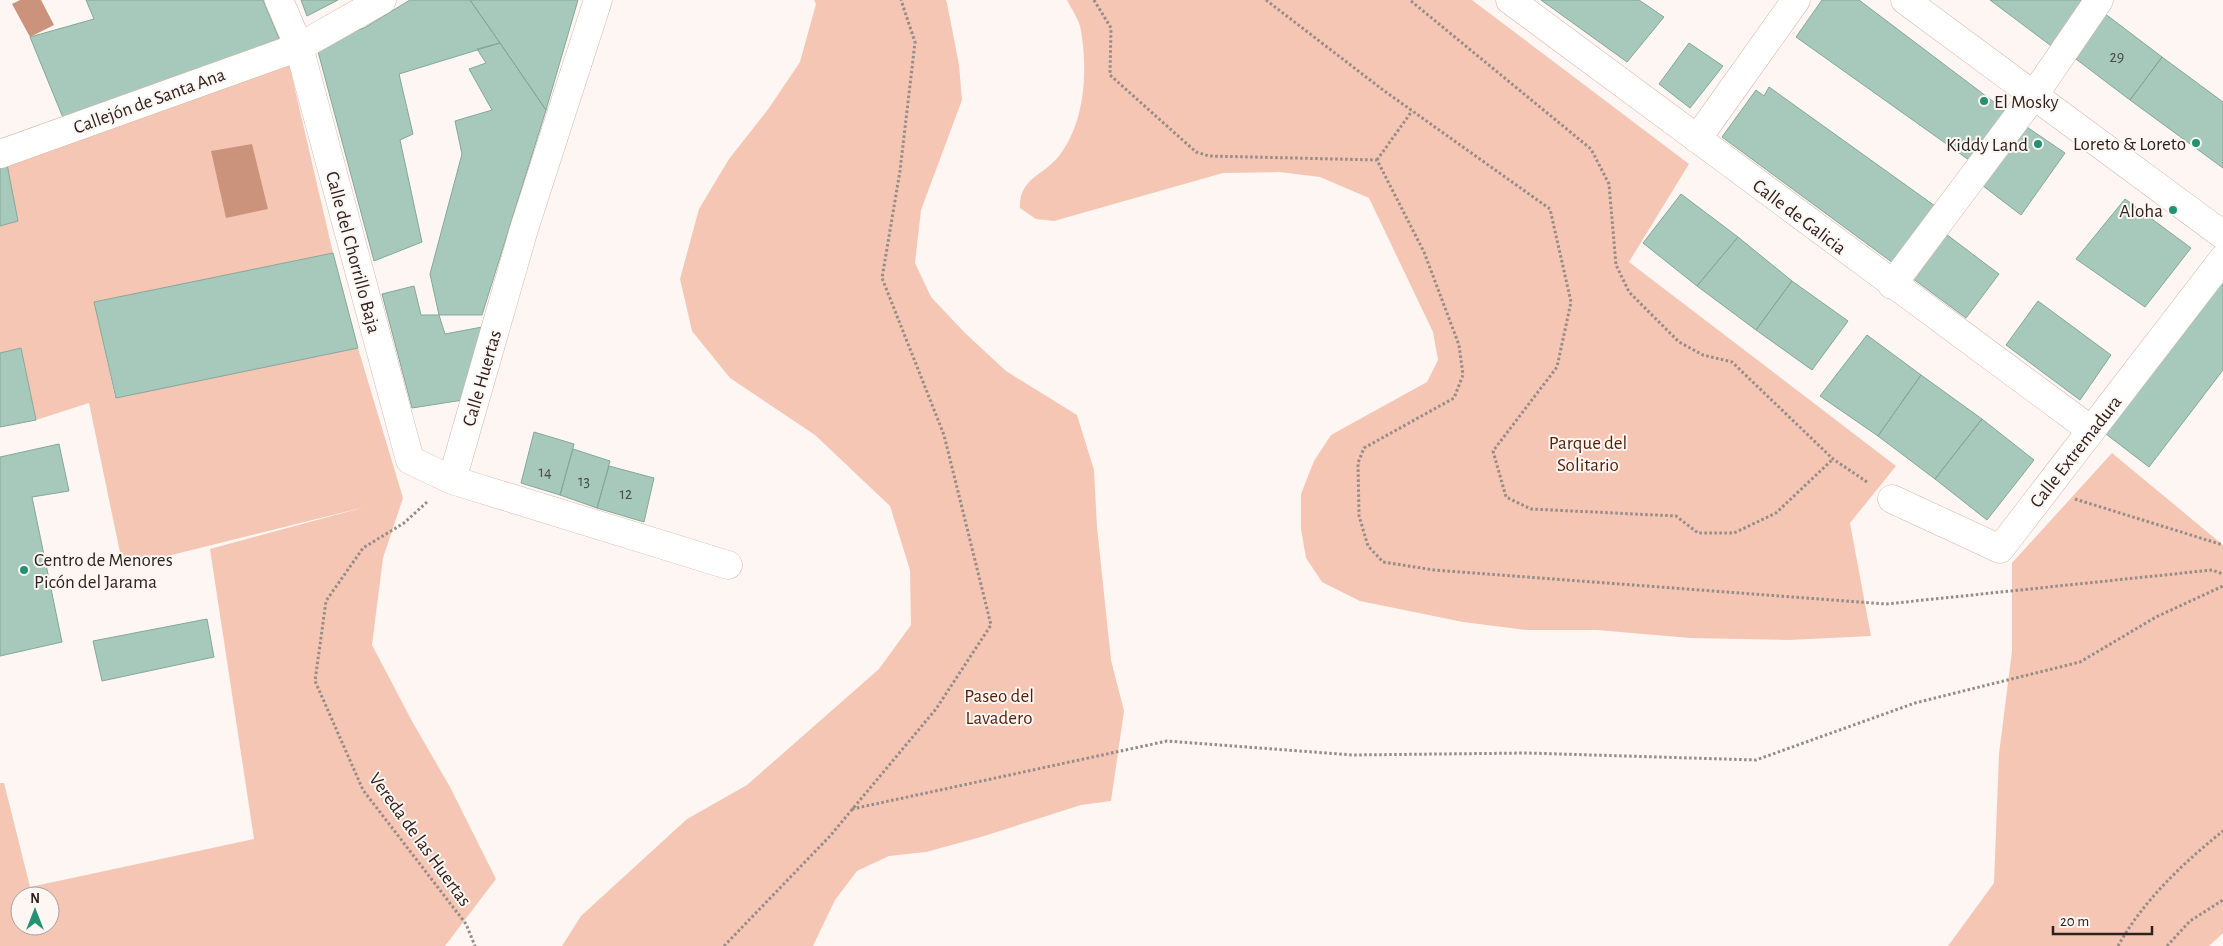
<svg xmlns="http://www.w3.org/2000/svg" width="2223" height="946" viewBox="0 0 2223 946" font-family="'Alegreya Sans',sans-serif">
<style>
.green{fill:#f5c6b4;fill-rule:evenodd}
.water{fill:#cc937c}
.building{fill:#a6c9bb;stroke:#85a79a}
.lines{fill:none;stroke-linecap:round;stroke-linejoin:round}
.minor-casing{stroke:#d8b7aa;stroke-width:29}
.path{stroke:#958c88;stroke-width:3;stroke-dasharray:2.5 2.5;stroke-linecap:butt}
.minor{stroke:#fff;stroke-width:28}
.poi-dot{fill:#219273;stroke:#fdf6f3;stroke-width:2}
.labels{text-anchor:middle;stroke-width:4;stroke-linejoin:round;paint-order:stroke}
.number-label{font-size:16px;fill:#4c4c44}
.street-label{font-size:19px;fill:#2e221d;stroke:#fdf6f3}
.poi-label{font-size:19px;fill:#2e221d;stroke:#fdf6f3;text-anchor:end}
.park-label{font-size:19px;fill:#541f07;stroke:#fdf6f3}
</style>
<rect width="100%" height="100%" fill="#fdf6f3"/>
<path class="green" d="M814 0H946L947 3 959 65 962 100 921 210 915 263 931 297 965 333 1006 371 1077 415 1094 470 1097 527 1111 660 1124 711 1111 801 1081 805 981 837 926 852 889 856 857 871 835 900 813 946H562L581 916 687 819 747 785 879 669 911 625 910 570 890 506 815 435 730 378 692 331 680 279 699 209 729 159 769 108 800 62 816 4Z
M1067 0H1472L1689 164 1629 262 1896 466 1850 523 1871 636 1788 640 1690 638 1597 630H1527L1463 622 1360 601 1322 582 1306 558 1301 529V494L1314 461 1331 435 1427 382 1438 360 1433 332 1369 198 1320 177 1279 172 1223 173 1054 221 1036 219 1020 208C1019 178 1043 176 1059 156 1085 123 1088 71 1081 31 1080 21 1072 10 1067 0Z
M289 64 333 253 94 302 115 397 358 348 403 498 383 558 372 645 413 723 450 787 496 879 445 946H0V783H4L30 887 254 839 210 549 365 507 123 567 89 403 36 420 21 348 0 353V226L18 221 7 164ZM20 896H50V926H20Z
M2112 453 2223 545V933L2209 946H1948L1994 883 1999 754 2012 651V563Z"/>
<path class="water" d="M20 0H41L54 25 30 37 12 4Z
M252 144 268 209 226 218 211 151Z"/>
<path class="building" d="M86 0H263L281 43 66 125 30 37 94 19Z
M301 0H338L307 16Z
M410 0H470L500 43 399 74 413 134 400 140 422 242 374 261 316 44 364 28Z
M470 0H578L546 110 500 43Z
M1541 0H1639L1664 17 1627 62Z
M1822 0H1859L2007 112 1969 160 1796 37Z
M1990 0H2085L2054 48Z
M2104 13 2162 57 2130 100 2072 56Z
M500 43 546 110 482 315H439L430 274 462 154 455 121 492 110 469 69 486 63 477 49Z
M1689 43 1723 66 1690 108 1659 84Z
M2162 57 2223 102V168L2130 100Z
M1769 87 1935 206 1893 263 1722 137 1756 90 1764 96Z
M2021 123 2065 153 2021 215 1978 182Z
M7 164 18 221 0 226V166Z
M1681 194 1738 237 1697 286 1643 243Z
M2125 199 2191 248 2145 307 2076 259Z
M1942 231 1999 274 1966 318 1908 275Z
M1738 237 1792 281 1756 330 1697 286Z
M333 253 358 348 116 398 94 302Z
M2223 277V370L2149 467 2106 434Z
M1792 281 1848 321 1812 370 1756 330Z
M414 286 421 315H439L445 334 482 327 463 400 412 408 382 294Z
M2038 301 2111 355 2080 400 2006 345Z
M1867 335 1921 375 1878 436 1820 396Z
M21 348 36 420 0 427V353Z
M1921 375 1982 419 1935 479 1878 436Z
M1982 419 2034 460 1987 520 1935 479Z
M534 432 574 444 560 495 521 483Z
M59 444 69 491 32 497 62 642 0 656V457Z
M573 449 610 461 597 508 560 495Z
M609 466 654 478 644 522 597 508Z
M207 619 214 657 102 681 93 641Z"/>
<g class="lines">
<defs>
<path id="minor" d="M279 0 299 47 410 460 452 480
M598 0 524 229 452 480 728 565
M1510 0 2091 430
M1905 0 2223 235
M1697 139 1796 0
M0 154 299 47 382 0
M1892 285 2034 95 2099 0
M1892 499 2000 549 2223 259"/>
</defs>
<use href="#minor" class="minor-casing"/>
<path class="path" d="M1094 0 1111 28 1110 75 1196 152 1209 156 1377 160 1424 252 1459 345 1463 375 1454 398 1364 448 1358 463 1359 516 1368 546 1383 562 1434 570 1886 604 2212 570 2223 574
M1266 0 1383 90 1550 209 1571 302 1557 367 1493 451 1506 497 1531 509 1676 516 1698 533H1734L1776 513 1833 459
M1411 1 1591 149 1609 184 1616 265 1629 292 1679 342 1703 355 1732 362 1833 459 1867 482
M1377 160 1412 111
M2075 499 2223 545
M427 502 404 523 363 548 326 601 315 681 363 790 466 924 475 946
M852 809 1167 741 1353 755 1527 753 1756 760 1915 703 2080 662 2156 617 2223 586
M724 946 830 836 936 709 991 625 944 435 882 278 900 171 915 42 901 0
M2118 946C2143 901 2183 863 2223 831
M2167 946 2190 921 2223 900"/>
<use href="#minor" class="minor"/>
</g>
<g class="poi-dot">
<circle cx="1984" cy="101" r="5"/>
<circle cx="2196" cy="143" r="5"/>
<circle cx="2038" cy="144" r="5"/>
<circle cx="2173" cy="210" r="5"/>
<circle cx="24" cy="570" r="5"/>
</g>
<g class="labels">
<g class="number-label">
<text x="2117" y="62">29</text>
<text x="545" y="477">14</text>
<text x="584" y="486">13</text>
<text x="626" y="499">12</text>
</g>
<g class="street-label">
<text transform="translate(149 100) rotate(-20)" y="7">Callejón de Santa Ana</text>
<text transform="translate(1800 216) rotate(37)" y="7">Calle de Galicia</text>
<text transform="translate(354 252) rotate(75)" y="7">Calle del Chorrillo Baja</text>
<text transform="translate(481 378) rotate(-74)" y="7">Calle Huertas</text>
<text transform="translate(2075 451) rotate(-52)" y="7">Calle Extremadura</text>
<text transform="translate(421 839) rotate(54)" y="7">Vereda de las Huertas</text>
</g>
<g class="poi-label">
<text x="1994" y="108" text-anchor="start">El Mosky</text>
<text x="2186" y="150">Loreto &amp; Loreto</text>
<text x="2028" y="151">Kiddy Land</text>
<text x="2163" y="217">Aloha</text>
<text x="34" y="566" text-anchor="start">Centro de Menores<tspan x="34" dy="22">Picón del Jarama</tspan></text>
</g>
<g class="park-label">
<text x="1588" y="449">Parque del<tspan x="1588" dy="22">Solitario</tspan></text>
<text x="999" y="702">Paseo del<tspan x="999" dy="22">Lavadero</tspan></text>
</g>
</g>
<g transform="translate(35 911)"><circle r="24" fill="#fdf6f3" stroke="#aaa19d"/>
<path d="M0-4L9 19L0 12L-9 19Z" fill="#219273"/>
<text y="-8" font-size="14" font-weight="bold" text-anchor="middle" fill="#2e221d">N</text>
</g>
<path d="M2053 926v8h99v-8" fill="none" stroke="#2e221d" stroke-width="2.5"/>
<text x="2060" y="926" font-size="15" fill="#2e221d" stroke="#fdf6f3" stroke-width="4" paint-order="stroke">20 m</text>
</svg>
